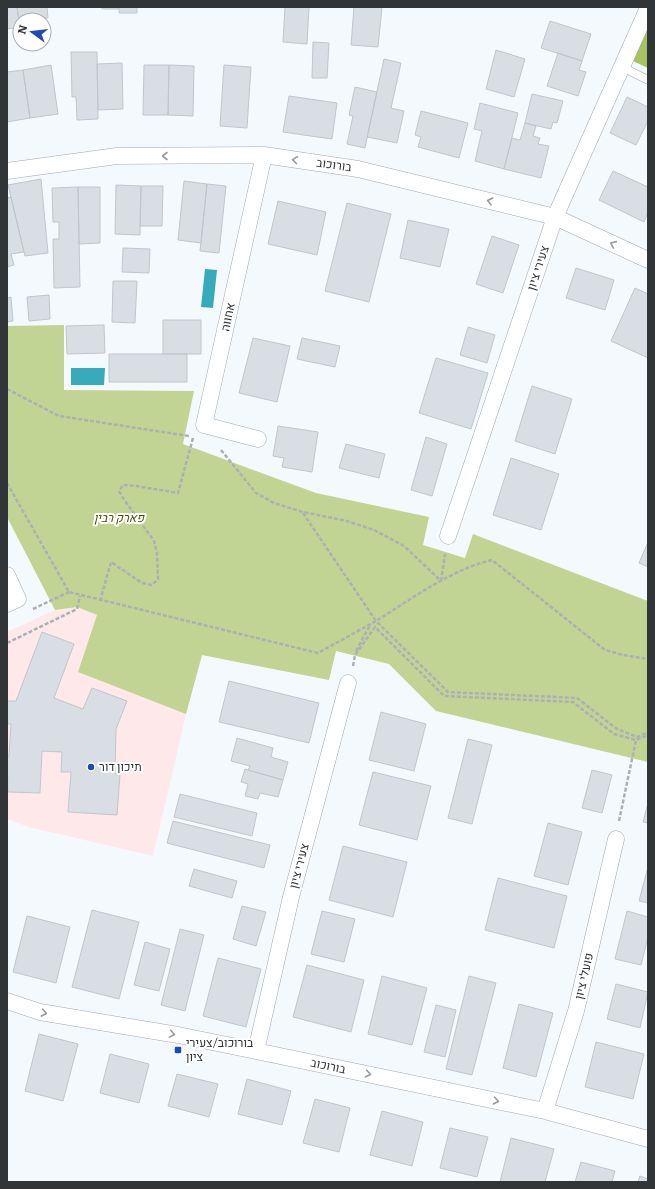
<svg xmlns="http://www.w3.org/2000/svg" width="655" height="1189" viewBox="0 0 655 1189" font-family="Literata,Heebo,serif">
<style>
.education{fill:#fee8e9}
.green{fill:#c1d493}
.forest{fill:#a8c260}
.water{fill:#37abbc}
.building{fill:#d8dee4;stroke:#c0c6cc}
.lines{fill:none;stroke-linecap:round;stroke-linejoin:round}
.lane-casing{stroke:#a2a8ae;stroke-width:9}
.street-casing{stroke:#a2a8ae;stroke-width:17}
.path{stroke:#abb0b3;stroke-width:2.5;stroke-dasharray:4 2;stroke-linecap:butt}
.lane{stroke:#fff;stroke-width:8}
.street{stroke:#fff;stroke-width:16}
.oneway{stroke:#989a9b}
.poi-dot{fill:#204ab8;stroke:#fff;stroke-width:1.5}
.labels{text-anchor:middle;stroke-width:4;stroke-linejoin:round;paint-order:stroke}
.street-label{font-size:12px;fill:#323537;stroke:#fff}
.park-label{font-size:12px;font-style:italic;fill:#45550c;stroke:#fff}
.poi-label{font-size:12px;fill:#323537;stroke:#fff;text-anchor:start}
</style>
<rect width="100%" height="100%" fill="#f4f9fe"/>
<path class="education" d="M77 607 202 655 186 714 153 856 29 827 7 819V632L55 610Z"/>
<path class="green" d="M64 325V390L194 391 183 444 316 493 429 517 423 545 465 558 473 534 648 601V762L436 711 389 664 336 651 329 680 202 655 186 714 78 672 97 615 77 607 55 610 7 517V326Z"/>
<path class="forest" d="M648 28V68L633 61Z"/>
<path class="water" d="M205 269 217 270 213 308 201 307Z
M71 368H105L104 385H71Z"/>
<path class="building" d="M7 7H17L20 27 7 29Z
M17 7H47L48 18 20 20 19 22Z
M102 7H119V9H102Z
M119 7H137V13H119Z
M285 7H309L307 44 283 42Z
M354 7H382L378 47 351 45Z
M550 21 591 34 582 61 541 48Z
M313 42 329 43 327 78H312Z
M496 50 525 59 514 97 486 89Z
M71 52H97L98 119 77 120 76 97H72Z
M558 53 582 61 579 70 586 72 578 96 547 86Z
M384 59 401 63 391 108 404 111 397 143 367 137Z
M122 63 123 109 98 110 97 64Z
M51 65 58 114 30 118 23 70Z
M144 65H169L168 115H143Z
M169 65 194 66 193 116 168 115Z
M224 65 251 67 247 128 220 126Z
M23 70 30 118 7 122V72Z
M355 87 377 92 365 148 347 144 353 116 349 115Z
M532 94 563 101 557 123 553 122 551 129 525 123Z
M289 96 337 103 332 139 283 132Z
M627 97 648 107V121L636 145 610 133Z
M480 103 518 113 504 169 475 161 482 131 474 129Z
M421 111 468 123 459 158 418 147 421 137 415 135Z
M525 123 536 126 533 136 540 138 538 144 549 146 541 178 504 169 512 138 520 140Z
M613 171 648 187V212L644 222 599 200Z
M41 179 48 253 25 256 8 185Z
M184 181 207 184 201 243 178 240Z
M207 184 226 186 219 253 200 251Z
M116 185 141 186 140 235 115 234Z
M141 186H163L162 226H140Z
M78 187H100V243L79 244Z
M78 187 80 287 54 288 53 239H59V222H53L52 188Z
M11 197 24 252 11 254 14 265 7 267V198Z
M278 201 326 212 317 255 268 244Z
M347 203 391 214 369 302 325 291Z
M408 220 449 229 440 267 400 258Z
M492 236 519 245 503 293 476 284Z
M123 248 150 249 149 273 122 272Z
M576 268 614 280 605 310 566 298Z
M113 281H137L135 323 112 322Z
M635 288 648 294V358L611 341Z
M49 295 50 319 29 321 27 297Z
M11 297 13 321 7 322V298Z
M163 320H201V354H163Z
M104 325 105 353 67 354 66 326Z
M468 327 495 335 487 363 460 355Z
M253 338 290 346 277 402 239 393Z
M302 338 340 346 335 367 297 359Z
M109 354H187V382H109Z
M436 358 488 373 471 429 419 413Z
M532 386 572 399 555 454 515 441Z
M278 426 318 432 312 472 282 467 284 458 273 456Z
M426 437 447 444 432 496 411 490Z
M346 444 385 454 379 478 339 468Z
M511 458 559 474 541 530 493 515Z
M648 542V567L639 563Z
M42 632 74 644 54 698 83 709 92 688 127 701 116 729 115 774H120L117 815 68 812 71 772H61L62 752 42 751 40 793 8 792 7 756H9L11 724H7V701H16Z
M229 681 319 703 309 743 219 722Z
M381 712 426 724 414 771 369 760Z
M237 738 273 748 271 757 288 762 283 780 248 770 250 766 231 761Z
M468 739 492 745 472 824 448 818Z
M245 769 283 780 278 797 260 793 258 799 245 796 248 784 241 782Z
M592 770 612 775 602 813 582 808Z
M373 772 431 786 417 840 359 825Z
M180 794 257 813 252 836 174 817Z
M648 803V823L643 822Z
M173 821 270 845 264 868 167 843Z
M548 823 582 832 568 885 534 876Z
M343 846 407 862 393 917 329 900Z
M648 867V903L639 901Z
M194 869 237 881 232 898 189 886Z
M498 878 567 896 554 948 485 930Z
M242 906 266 912 256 946 233 939Z
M92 910 139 922 119 999 72 987Z
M322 911 355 919 344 962 311 954Z
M627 911 648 917V937L641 965 615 959Z
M27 916 70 927 56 983 13 972Z
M180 929 204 935 185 1011 161 1005Z
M145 942 170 949 159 991 134 985Z
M218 958 261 969 246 1027 203 1016Z
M307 965 364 980 351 1032 293 1017Z
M382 976 427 988 412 1045 368 1034Z
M469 976 496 983 472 1075 446 1069Z
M616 984 648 992 640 1028 607 1019Z
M519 1004 553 1013 536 1077 503 1068Z
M436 1005 456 1010 445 1057 424 1052Z
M39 1034 78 1044 63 1101 25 1091Z
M596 1042 644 1054 633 1099 585 1087Z
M110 1054 149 1064 139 1103 100 1093Z
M177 1074 218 1084 209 1117 168 1106Z
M247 1079 291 1091 282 1125 238 1114Z
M315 1099 350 1108 339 1152 303 1143Z
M382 1111 423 1122 412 1166 370 1155Z
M450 1128 488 1137 477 1177 440 1168Z
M511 1138 554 1149 545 1182H500Z
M581 1162 615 1171 612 1182H575Z
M640 1176 648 1179V1182H638Z"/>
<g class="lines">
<defs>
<path id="lane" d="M622 67 648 80"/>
<path id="street" d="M7 171 117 156 264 155 358 169 555 217 648 260
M258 439 204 425 264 155
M448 536 555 217 648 8
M7 575 18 599 7 604
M7 1001 40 1012 178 1035 256 1051 545 1111 648 1139
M256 1051 291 897 348 683
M545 1111 576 1011 616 839"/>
</defs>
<use href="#lane" class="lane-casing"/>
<use href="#street" class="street-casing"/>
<path class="path" d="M7 389 59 416 189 436
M221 450 256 493 274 503 303 512 347 521 374 530 404 546 441 581
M7 483 69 592 318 653 376 621 448 692 577 698 617 729 637 737 648 732
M303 513 376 621C413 598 450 570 492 560L605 650 623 655 648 659
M441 581 445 554
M100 601 111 562 142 583 152 585 158 579 157 553 154 541 123 498 119 491 123 485 136 486 178 493 193 438
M33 609 69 592
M7 643 77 609 80 596
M356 651 370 625
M353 666 355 655 375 627 444 696 573 702 614 734 636 740 648 735
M619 821 636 740"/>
<use href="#lane" class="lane"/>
<use href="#street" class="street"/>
</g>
<defs><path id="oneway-chevron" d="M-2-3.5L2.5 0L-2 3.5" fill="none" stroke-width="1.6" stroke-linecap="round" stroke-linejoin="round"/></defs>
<g class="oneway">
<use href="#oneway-chevron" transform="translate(165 156) rotate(180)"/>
<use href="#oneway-chevron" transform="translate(295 160) rotate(-172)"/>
<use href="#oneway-chevron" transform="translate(490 201) rotate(-166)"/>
<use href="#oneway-chevron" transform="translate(613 244) rotate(-156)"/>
<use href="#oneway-chevron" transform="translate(44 1013) rotate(11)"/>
<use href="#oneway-chevron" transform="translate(172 1034) rotate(10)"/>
<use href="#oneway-chevron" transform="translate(368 1074) rotate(12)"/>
<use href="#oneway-chevron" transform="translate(496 1101) rotate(12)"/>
</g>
<g class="poi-dot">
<circle cx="91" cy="767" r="4"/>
<rect x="174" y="1046" width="8" height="8" rx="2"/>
</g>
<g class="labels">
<g class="street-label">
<text transform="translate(334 165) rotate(8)" y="4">בורוכוב</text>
<text transform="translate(538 268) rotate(-72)" y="4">צעירי ציון</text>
<text transform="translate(228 317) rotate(-78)" y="4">אחווה</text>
<text transform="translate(299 866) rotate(-75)" y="4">צעירי ציון</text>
<text transform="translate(584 976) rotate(-77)" y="4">פועלי ציון</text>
<text transform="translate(328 1066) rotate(12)" y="4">בורוכוב</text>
</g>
<g class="park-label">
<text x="119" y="522">פארק רבין</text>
</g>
<g class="poi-label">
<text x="99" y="771">תיכון דור</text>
<text x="186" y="1047">בורוכוב/צעירי<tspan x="186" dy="14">ציון</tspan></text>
</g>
</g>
<rect width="655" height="1189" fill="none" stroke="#323537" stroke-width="16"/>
<g transform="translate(32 32) rotate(285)"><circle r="19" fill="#ffffff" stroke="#adaeaf"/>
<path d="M0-3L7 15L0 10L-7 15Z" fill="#204ab8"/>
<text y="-6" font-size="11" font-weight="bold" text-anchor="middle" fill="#323537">N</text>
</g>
</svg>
